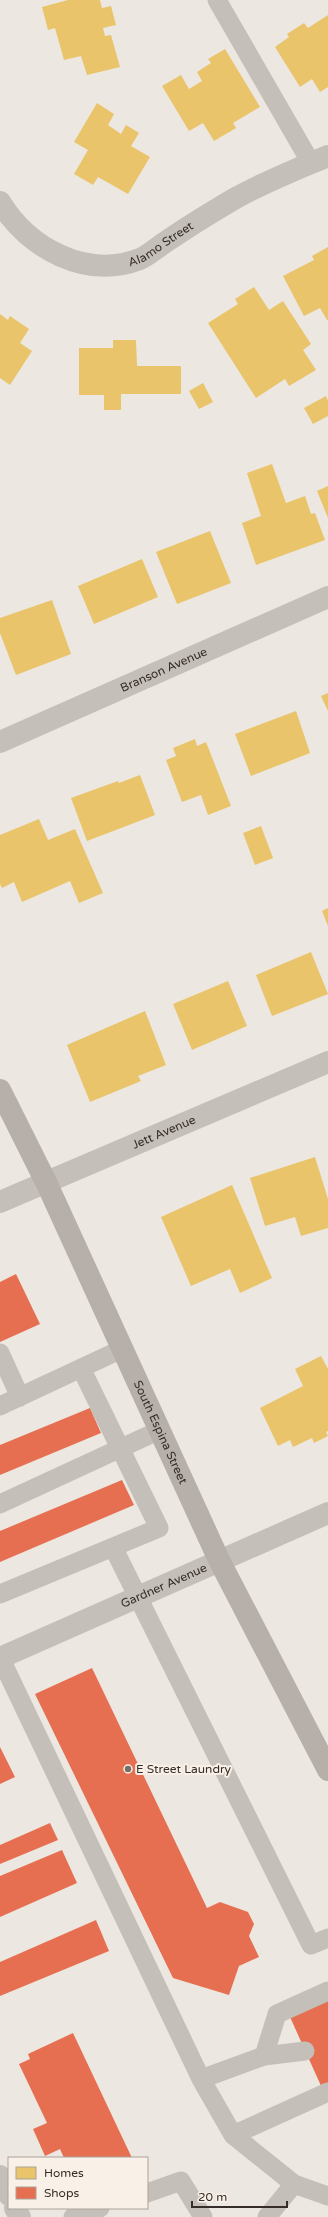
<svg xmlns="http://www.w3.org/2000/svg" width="328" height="2217" viewBox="0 0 328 2217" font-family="'Varela Round',sans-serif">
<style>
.homes{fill:#e9c46a}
.shops{fill:#e76f51}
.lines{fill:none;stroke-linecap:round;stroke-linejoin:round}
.lane{stroke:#c5bfb9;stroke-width:19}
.street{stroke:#c5bfb9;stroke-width:22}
.secondary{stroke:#b6afaa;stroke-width:22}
.poi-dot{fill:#766e68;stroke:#f9f1e7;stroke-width:1.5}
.labels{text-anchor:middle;stroke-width:4;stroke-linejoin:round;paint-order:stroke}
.street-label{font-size:12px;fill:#362d28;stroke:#f9f1e7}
.poi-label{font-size:12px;fill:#362d28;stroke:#f9f1e7;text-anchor:start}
</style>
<rect width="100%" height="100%" fill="#ece7e0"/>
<path class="homes" d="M68 0H100L102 8 111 6 116 25 103 28 105 36 111 35 120 67 87 75 81 56 64 60 55 28 48 30 42 7Z
M328 15V87L320 92 312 79 300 87 275 47 289 37 287 34 304 23 308 28Z
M225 49 260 107 233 123 236 128 214 141 203 123 189 131 162 86 181 75 189 89 202 81 197 72 211 63 208 59Z
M97 103 114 114 108 125 121 134 126 125 139 133 131 146 150 157 128 194 98 177 93 185 74 174 88 150 74 142Z
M328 247V320H327L320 308 304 316 283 276 314 260 312 256Z
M254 287 269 310 283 301 311 344 303 350 316 370 289 386 285 379 256 398 208 323 238 304 235 299Z
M0 314 8 320 10 316 29 329 20 343 32 351 10 385 0 378Z
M113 340H136L137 366H181V394H121V410H104V395H79V348H113Z
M203 383 213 402 199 409 189 391Z
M326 396 328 401V416L313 424 304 408Z
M272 464 286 503 305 496 311 514 315 513 325 540 256 565 242 523 261 516 247 473Z
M328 486V518L317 491Z
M210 531 231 583 177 604 156 552Z
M142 559 158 597 94 624 78 586Z
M52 600 71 654 16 675 0 633V618Z
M328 693V711L321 696Z
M296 711 310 753 251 776 235 734Z
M195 739 197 746 206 742 231 806 208 815 201 795 182 802 166 760 176 756 173 748Z
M140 775 155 815 87 841 71 798 118 781 119 783Z
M39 819 48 840 75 829 103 893 79 903 70 881 22 902 14 882 2 888 0 884V835Z
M261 826 273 858 255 865 243 833Z
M328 908V926L322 911Z
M311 952 328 994 272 1016 256 975Z
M228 981 247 1026 192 1050 173 1004Z
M145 1011 166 1065 138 1076 141 1081 90 1102 67 1045Z
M315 1157 328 1199V1228L301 1236 295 1217 265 1226 250 1178Z
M232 1185 272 1278 240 1293 230 1269 191 1286 161 1217Z
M321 1356 328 1369V1431L326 1432 328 1436 314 1443 312 1438 293 1447 290 1440 278 1446 260 1408 303 1386 295 1369Z"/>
<path class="shops" d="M16 1274 40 1324 0 1342V1282Z
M90 1408 101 1433 0 1475V1445Z
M122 1480 134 1505 0 1562V1531Z
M92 1668 207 1908 220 1902 248 1912 254 1924 249 1936 259 1957 239 1966 229 1995 173 1978 35 1694Z
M0 1747 15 1777 0 1784Z
M50 1823 58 1840 0 1864V1845Z
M62 1850 77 1883 0 1917V1876Z
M96 1920 109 1951 0 1996V1962Z
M328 1999V2085L322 2088 290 2017Z
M73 2033 132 2158H64L60 2149 45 2156 33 2129 47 2123 19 2064 30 2059 28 2054Z"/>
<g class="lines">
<path class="lane" d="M217 0 311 163
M0 1353 20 1397
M0 1406 122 1349
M0 1504 160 1430
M113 1547 311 1945 328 1938
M0 1594 159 1528 81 1368
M0 1657 201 2079 233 2135 294 2184 328 2196
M264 2056 305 2051
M201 2079 264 2056 277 2014 328 1991
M233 2135 328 2092
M147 2193 181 2181 203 2217
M73 2217 100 2208
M267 2217 294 2184"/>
<g class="street">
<path id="s1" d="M0 202C28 248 86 280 140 259 149 255 159 246 167 241 189 226 212 212 234 199 264 182 297 169 328 156"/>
<path id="s2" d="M0 742 328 597"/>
<path id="s3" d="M0 1202 328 1062"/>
<path id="s4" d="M0 1658 328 1513"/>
<path d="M0 2176 9 2195"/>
<path d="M15 2208 20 2217"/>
</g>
<path class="secondary" id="s5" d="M0 1090 46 1182 219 1560 328 1770"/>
</g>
<circle class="poi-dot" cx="128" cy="1769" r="4"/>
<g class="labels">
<g class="street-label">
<text dy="4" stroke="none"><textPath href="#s1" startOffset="189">Alamo Street</textPath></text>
<text dy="4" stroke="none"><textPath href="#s2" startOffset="179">Branson Avenue</textPath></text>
<text dy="4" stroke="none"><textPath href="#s3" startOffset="178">Jett Avenue</textPath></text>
<text dy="4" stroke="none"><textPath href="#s5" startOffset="378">South Espina Street</textPath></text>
<text dy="4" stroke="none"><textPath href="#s4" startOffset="179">Gardner Avenue</textPath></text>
</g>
<g class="poi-label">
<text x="136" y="1773">E Street Laundry</text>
</g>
</g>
<rect x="8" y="2157" width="140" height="52" fill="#f9f1e7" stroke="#aba39b"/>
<rect x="16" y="2167" width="20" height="12" fill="#e9c46a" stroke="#aba39b"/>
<text x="44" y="2177" font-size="12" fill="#362d28">Homes</text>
<rect x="16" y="2187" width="20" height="12" fill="#e76f51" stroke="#aba39b"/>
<text x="44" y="2197" font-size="12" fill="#362d28">Shops</text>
<path d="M192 2201v6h95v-6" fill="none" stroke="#362d28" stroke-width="2"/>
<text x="198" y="2201" font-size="12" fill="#362d28" stroke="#f9f1e7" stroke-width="3" paint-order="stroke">20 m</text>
</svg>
